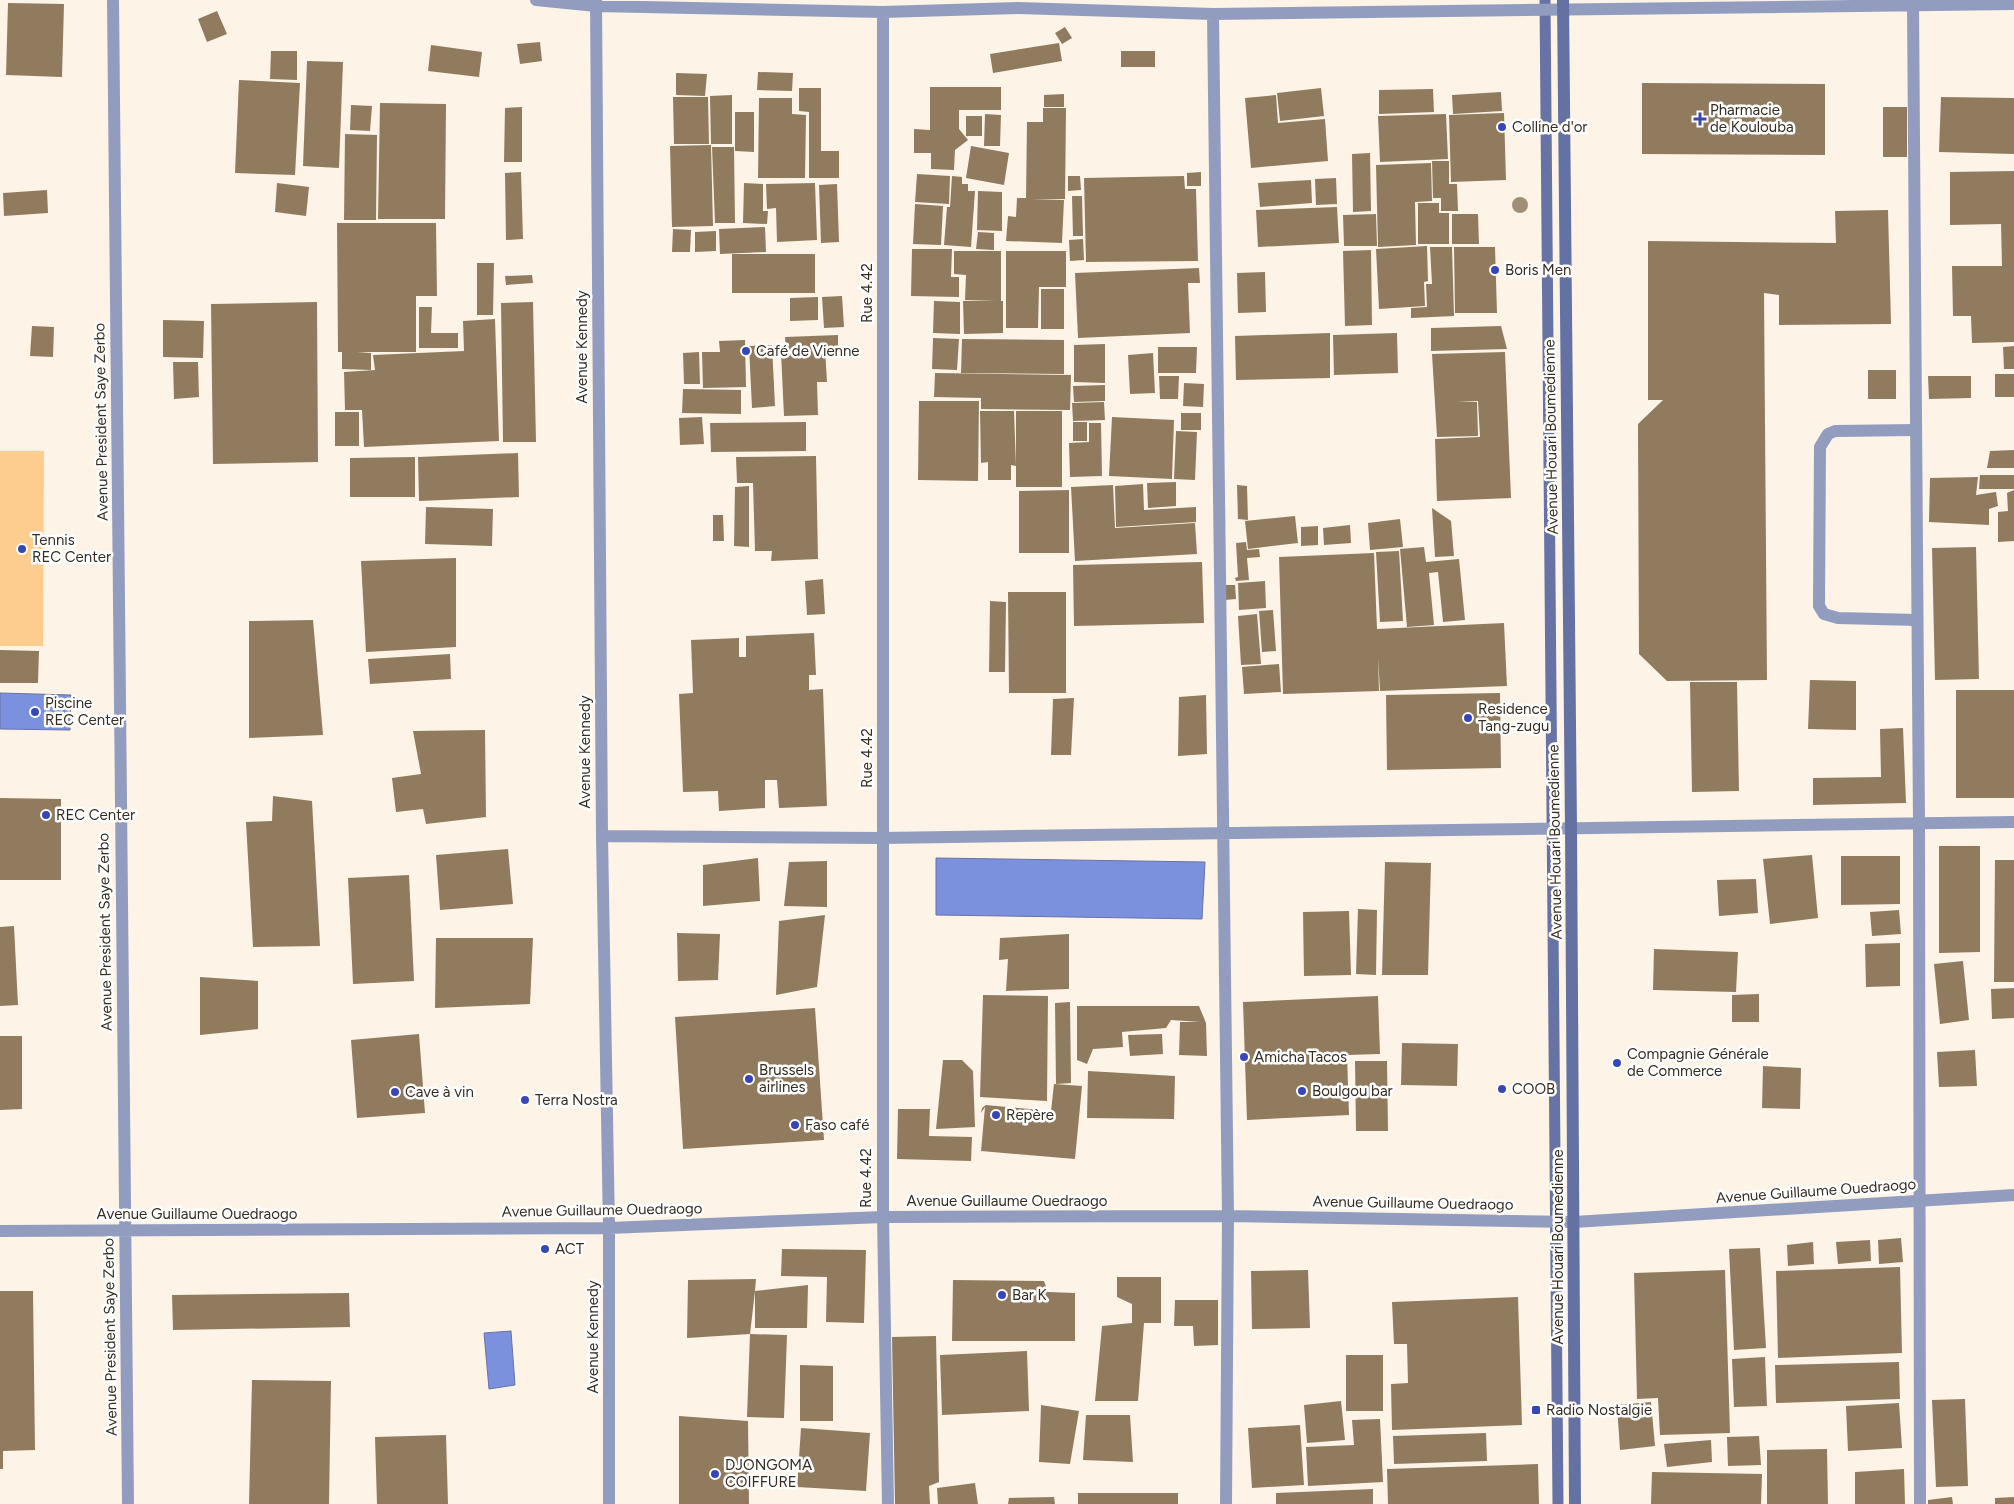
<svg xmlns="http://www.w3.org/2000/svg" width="2014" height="1504" viewBox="0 0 2014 1504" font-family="Figtree,sans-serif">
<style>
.green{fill:#fccd8f}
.water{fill:#7c91dd;stroke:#6773a5}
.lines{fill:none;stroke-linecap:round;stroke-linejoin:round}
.stream{stroke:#6773a5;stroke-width:11}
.building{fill:#917b5f}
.service{stroke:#929cbf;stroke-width:12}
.minor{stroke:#929cbf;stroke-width:12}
.secondary{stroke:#6372a3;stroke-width:12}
.tree{fill:#a08f77}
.poi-dot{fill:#3747b9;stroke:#fff;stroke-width:2}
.labels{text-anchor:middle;stroke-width:5;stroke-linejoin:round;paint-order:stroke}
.poi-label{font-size:15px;fill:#362c21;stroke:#fff;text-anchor:start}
.street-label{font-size:15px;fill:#362c21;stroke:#fff}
</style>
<rect width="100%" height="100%" fill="#fdf3e7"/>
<path class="green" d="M0 451H44L43 646H0Z"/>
<path class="water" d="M0 693 71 695 70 730 0 729Z
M936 858 1205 862 1202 919 936 915Z
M511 1331 515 1385 489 1389 484 1333Z"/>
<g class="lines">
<path class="stream" d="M1545 0 1558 1504"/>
</g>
<path class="building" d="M8 3 64 4 62 77 6 75Z
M217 11 227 34 207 42 198 19Z
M1065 27 1072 38 1062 44 1055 33Z
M540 42 542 61 520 64 517 44Z
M1059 43 1062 61 993 73 990 54Z
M431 45 482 52 479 77 428 71Z
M271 51H297V80L270 79Z
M1121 51H1155V67H1121Z
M307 61 343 62 339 168 303 166Z
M758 72 793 73 792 91 757 90Z
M676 73 707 74 705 96 676 95Z
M239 80 300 83 295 175 235 173Z
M1642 83 1825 84V155L1642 154Z
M930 87H1001V110H959V129L968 140 955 150 954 170 931 169V153H914V129L930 130Z
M799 88H821V151H839V178H809V112L799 111Z
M1321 88 1324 116 1280 121 1277 93Z
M1433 89 1434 112 1379 114V90Z
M1501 92 1502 111 1453 114 1452 95Z
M1064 94V107H1044V95Z
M732 95V144H711L710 96Z
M1276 95 1278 123 1325 119 1328 161 1251 168 1245 98Z
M673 97H708L709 144H674Z
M1941 97 2014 98V154L1939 152Z
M759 98H792V114L806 115 805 178H758Z
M380 103 446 104 445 219H378Z
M351 105 372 106 370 131 350 130Z
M522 107V162H504L505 108Z
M1883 107H1907V157H1883Z
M1043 108H1066L1065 199H1032L1064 200 1062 243 1006 241 1008 216 1016 217 1017 198H1026L1027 122H1043Z
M735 112H754V152L735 151Z
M1504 113 1506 180 1451 182 1449 115Z
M985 114 1001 115 1000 146H984Z
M1446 114 1448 159 1380 162 1378 116Z
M966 116H982V136H966Z
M345 134 377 135 376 220H344Z
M711 145 713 226 672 227 670 146Z
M971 146 1009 153 1004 185 966 178Z
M712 147H734L735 223H715Z
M1370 153 1371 211 1353 212 1352 154Z
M1432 161H1449V184H1457L1458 211H1441V198H1433Z
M1431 163 1432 201 1415 202 1416 245 1378 247 1376 165Z
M2014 171V342L1972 343 1971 316H1953L1952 266H2002L2001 224 1950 225V172Z
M521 172 523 239 506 240 505 173Z
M1201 172V186H1187V173Z
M917 174 950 176 949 204 915 202Z
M952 176 962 177V184H968V191H975L971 247 944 245 947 207H950Z
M1068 176H1080L1081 190 1068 191Z
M1184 176 1185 189H1196L1198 261 1086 262 1084 178Z
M1336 178 1337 204 1316 205 1315 179Z
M1311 180 1312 203 1260 207 1258 183Z
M277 183 309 187 306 216 275 212Z
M744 183 763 184V211H768L767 224 743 223Z
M815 183 817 240 777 242 776 208 767 209 766 184Z
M837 184 839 242 821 243 819 185Z
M47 190 48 213 4 216 3 193Z
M978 191 1002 192V231L977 230Z
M1072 196H1082L1083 236H1073Z
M1418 203H1439V213H1449V244H1418Z
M915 204 943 206 941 245 913 244Z
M1337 207 1339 243 1258 247 1256 210Z
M1888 210 1891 324 1779 325V295L1764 293 1767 680 1667 681 1639 654 1638 424 1663 400H1648V241L1836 243 1835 211Z
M1376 214 1377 246H1344L1343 215Z
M1452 214H1478L1479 244H1452Z
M337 223H436L437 296H416V352H357L371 353V370L342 369V352H338Z
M765 227 766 252 720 254 719 229Z
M673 229 691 230 690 252H672Z
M716 231V251L695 252V232Z
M978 232 994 233V250L976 249Z
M1083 239 1084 260 1070 261 1069 240Z
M1427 246 1428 281 1424 282 1425 306 1379 309 1376 249Z
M1430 247H1452L1454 316 1411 318V308L1427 307 1426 284H1432Z
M1454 247H1495L1497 313H1455Z
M912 249H952L951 277H959V297L911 296Z
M1371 250 1372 325 1345 326 1343 251Z
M954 251H1001V301H1003V333L964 334 963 301 996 300H965L966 275 954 274Z
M1006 251H1066V287H1039L1038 328H1006Z
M732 254H815V293H732Z
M477 263H494L493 315H477Z
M1199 268 1200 283H1188L1190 333 1078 338 1075 273Z
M1265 272 1266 312 1238 313 1237 273Z
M532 275 533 283 506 285 505 276Z
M1041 289H1064V329H1041Z
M842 296 844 327 824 328 822 297Z
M818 297V320L790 321V298Z
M934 301 960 302V334L933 333Z
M317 302 318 462 213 464 211 304Z
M533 302 536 442H503L501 303Z
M419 307H432L431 333H458V348H419Z
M495 319 499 441 364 447 362 410H345L344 372 375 370 373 355 464 351 463 321Z
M163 320 204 321 203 358 163 357Z
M32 326 54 327 53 357 30 356Z
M1501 326 1507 349 1431 351V328Z
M1330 333V378L1236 380 1235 336Z
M1397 333 1398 373 1334 375 1333 335Z
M838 335V348L825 349 827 382H817L818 415 784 416 781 352H786L785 337Z
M933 338 959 339 957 370 932 369Z
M962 339 1064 340V374L961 373Z
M745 340 746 387 703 388 702 352H720L719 341Z
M1105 344V383L1074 382V345Z
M772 345 775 406 752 408 749 346Z
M2014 346V369H2004L2003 347Z
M1158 347H1197L1196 373H1158Z
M699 352 700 384H684L683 353Z
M1505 352 1511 498 1437 501 1435 439 1480 437 1478 401 1458 402H1477L1478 436 1437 437 1432 354Z
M1153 353 1155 393 1130 394 1128 355Z
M173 362H198L199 397 174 399Z
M1868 370H1896V399H1868Z
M935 373 1071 375 1070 410 981 409V398L934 397Z
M1995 374H2014V397H1995Z
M1159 376H1179L1178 399H1160Z
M1928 376H1971V398L1929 399Z
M1184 383 1204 384 1203 407 1183 406Z
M1105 385V401L1074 402 1073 386Z
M683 389 741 390V414L682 413Z
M919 401H979L978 481 918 480Z
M1104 402 1105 420 1073 421 1072 403Z
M980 411H1014L1016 466 1011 465V480H988V462L981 463Z
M1016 411H1062V487H1016Z
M335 412H359V446H335Z
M1181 413H1201V430H1181Z
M702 417 704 444 680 445 679 418Z
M1112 417 1174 420 1172 479 1109 476Z
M806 422V451L711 452 710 423Z
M1073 422H1087V441H1073Z
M1089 423H1101L1102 476 1070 477 1069 443 1089 442Z
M1176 431 1197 432 1195 480 1174 479Z
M2014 450V468H1987L1990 451Z
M518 453 519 497 419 501 418 457Z
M816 456 818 559 771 561 772 551H755L753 483H737L736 457Z
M415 457V497H350V458Z
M1980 475H2014V489H1979Z
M1978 477 1976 495 1996 492 1998 506 1989 509V525L1929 522 1930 478Z
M1176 482V506L1148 508 1147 483Z
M1143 484 1144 510 1196 507V522L1116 527 1115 486Z
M1113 485 1115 528 1195 523 1197 554 1075 561 1071 487Z
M1237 485 1247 486 1248 520 1238 519Z
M749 486V547L734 546 735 487Z
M1069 490V553H1019V491Z
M2014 490V541L1998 542V512L2008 511 2007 493Z
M426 507 493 509 492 546 425 544Z
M1432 508 1451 521 1454 556 1435 557Z
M713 515H723L724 541H713Z
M1295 516 1298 543 1248 549 1245 521Z
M1400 519 1403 547 1370 550 1368 523Z
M1350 525 1351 543 1324 545 1323 528Z
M1318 526V545L1301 546V527Z
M1246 542 1247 550 1259 549 1260 557 1247 558 1249 580 1236 581 1235 578 1238 577 1236 543Z
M1424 547 1426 562 1459 559 1465 620 1443 622 1438 572 1429 573 1434 625 1407 627 1400 549Z
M1976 547 1979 679 1935 680 1932 548Z
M1399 551 1403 621 1380 622 1376 552Z
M1374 553 1377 629 1504 623 1507 686 1380 691 1378 657 1379 691 1283 694 1279 557Z
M456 558V647L366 652 361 561Z
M1202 562 1204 623 1074 626 1073 565Z
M823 579 825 614 807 615 805 581Z
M1265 581 1266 608 1239 610 1238 583Z
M1225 585H1235L1236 599 1225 600Z
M1008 592H1066V693H1009Z
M990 601 1006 602 1005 672H989Z
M1273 610 1276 651 1262 652 1259 611Z
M1257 614 1261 664 1241 665 1238 616Z
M313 620 323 735 249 738V621Z
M814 633 816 675H809V690L823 689 827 806 779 808 777 780H765V808L719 811 718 791 683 792 679 694 693 693 691 640 739 638V657H746V636Z
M0 650 39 651 38 683H0Z
M450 654 451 679 370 684 368 659Z
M1279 664 1281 692 1244 694 1242 667Z
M1810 680 1856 681V730L1808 729Z
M1690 682H1737L1739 791 1692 792Z
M1956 690H2014V798H1956Z
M1500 693 1501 768 1387 770 1386 695Z
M1206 695 1207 754 1178 756 1179 697Z
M1074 698 1071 755H1051L1053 699Z
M1903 728 1906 803 1813 805V778L1881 777 1880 729Z
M485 730 486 817 426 824 423 809 396 812 392 778 421 774 413 731Z
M273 796 312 801 320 946 253 947 246 822 272 821Z
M0 798 61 799V880H0Z
M1939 846H1980V952L1939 953Z
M508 849 513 904 440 910 436 855Z
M1812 855 1818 918 1770 924 1763 859Z
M1841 856H1900V904L1841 905Z
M758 858 760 901 703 906V865Z
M1995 860H2014V982H1994Z
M827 861V907L784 906 789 862Z
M1385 862 1431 863 1428 975H1382Z
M409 875 414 981 353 984 348 878Z
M1756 879 1758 913 1719 916 1717 880Z
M1358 909 1377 910 1376 975 1356 974Z
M1899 910 1901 934 1872 936 1870 912Z
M1349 911 1351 975 1304 976 1303 912Z
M825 915 817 987 776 995 779 921Z
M14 926 18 1005 0 1006V927Z
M677 933 720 934 718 980 678 981Z
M1069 934V989L1006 991 1008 959 999 960 1000 938Z
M436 938H533L530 1004 435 1008Z
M1900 943V986L1866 987 1865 944Z
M1654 949 1738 952 1736 992 1653 990Z
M1963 961 1969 1020 1940 1024 1934 964Z
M200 977 258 981V1029L200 1035Z
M2014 988V1018L1992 1019 1991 989Z
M1759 994V1022H1732V995Z
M983 995 1048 996 1047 1101 980 1097Z
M1378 996 1380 1054 1347 1055 1349 1115 1247 1120 1243 1002Z
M1070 1002 1071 1083 1056 1084 1055 1003Z
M1077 1006H1199L1206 1023 1207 1056 1179 1055 1180 1022H1200L1171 1020 1166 1028 1122 1032 1123 1047 1093 1049 1087 1064 1077 1060Z
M815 1008 824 1140 683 1149 675 1017Z
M419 1034 425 1113 357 1118 351 1040Z
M1162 1034 1163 1054 1130 1056 1128 1035Z
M0 1036H22V1109L0 1110Z
M1402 1043 1458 1044 1457 1086 1401 1085Z
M1975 1050 1977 1086 1939 1087 1937 1052Z
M943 1060H962L973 1071 975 1127 936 1129Z
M1355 1061H1387L1388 1131H1356Z
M1763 1066 1801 1068 1800 1109 1762 1108Z
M1088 1071 1175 1076 1174 1119 1087 1118Z
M1054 1084 1082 1086 1075 1159 981 1151 985 1107 981 1113 982 1108 987 1104 986 1105 1051 1111Z
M898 1109H930L929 1136 972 1137 971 1161 897 1159Z
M1901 1238 1903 1262 1879 1264 1878 1240Z
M1870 1240 1871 1261 1838 1264 1836 1242Z
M1813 1242 1814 1264 1788 1266 1787 1245Z
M1760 1248 1766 1348 1734 1350 1729 1249Z
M782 1249 866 1250 864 1323 826 1322 827 1277 781 1276Z
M1900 1267 1902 1353 1778 1358 1776 1271Z
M1308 1270 1310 1328 1252 1329 1251 1271Z
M1725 1270 1730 1433 1660 1435 1658 1398 1637 1399 1634 1273Z
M1117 1277H1161V1323H1144L1138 1401H1095L1102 1326 1132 1323V1304L1117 1297Z
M756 1279 755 1291 808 1285 807 1328H755V1291L750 1334 787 1335 784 1418 747 1417 750 1334 687 1338 688 1280Z
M953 1280 1044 1281 1048 1292 1075 1293V1341H952Z
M0 1291H33L35 1450 3 1451V1469H0Z
M349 1293 350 1327 173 1330 172 1295Z
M1518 1297 1522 1425 1392 1430 1391 1384 1408 1383 1407 1344H1394L1392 1302Z
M1175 1300H1218V1345L1194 1346 1193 1326H1174Z
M936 1336 939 1482 929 1486 930 1504H895L892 1337Z
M1027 1351 1029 1411 942 1415 940 1355Z
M1346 1355H1383V1411H1346Z
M1765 1357 1767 1406 1734 1407 1732 1359Z
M1899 1362 1900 1399 1776 1403 1775 1365Z
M800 1365 833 1366V1421H800Z
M252 1380 331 1381 329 1504H249Z
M1965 1399 1968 1486 1936 1487 1932 1400Z
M1341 1401 1345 1440 1307 1443 1304 1405Z
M1651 1402 1655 1446 1620 1450 1617 1405Z
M1899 1403 1902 1448 1848 1451 1846 1406Z
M1041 1405 1079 1411 1070 1464 1039 1462Z
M1086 1415H1130L1133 1462 1083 1460Z
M679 1416 748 1421 749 1504H679Z
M1380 1419 1383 1482 1308 1486 1306 1447 1354 1445 1352 1420Z
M1300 1425 1304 1485 1252 1488 1248 1428Z
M801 1428 870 1433 866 1491 797 1487Z
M1486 1433 1487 1461 1394 1464 1393 1436Z
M446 1435 448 1504H377L375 1437Z
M1759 1436 1761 1465 1728 1466 1727 1437Z
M1711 1440 1712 1462 1667 1467 1664 1444Z
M1827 1449 1828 1504H1767V1450Z
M1538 1464 1539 1504H1388L1387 1469Z
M1904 1469 1905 1504H1855V1472Z
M1652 1472 1762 1474 1761 1504H1651Z
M975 1483 978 1504H938L937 1488Z
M1373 1489V1504H1276V1493Z
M1078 1493H1178V1504H1078Z
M1054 1497 1055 1504H1008L1009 1498Z
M1952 1497 1953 1504H1928V1500Z
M2014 1497V1504H1995V1498Z"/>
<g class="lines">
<path class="service" d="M1916 430 1835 431 1828 434 1820 447 1819 606 1824 614 1838 618 1917 620"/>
<path class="minor" d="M113 0 128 1504
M536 0 596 6 883 12 1018 8 1213 14 2014 4
M596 0 602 836 609 1228V1504
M1913 4 1919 824 1920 1504
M883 12V1217L888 1504
M1213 14 1228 1216 1226 1504
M602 836 882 838 2014 822
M0 1231 609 1228 883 1217 1228 1216 1574 1222 2014 1195"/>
<path class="secondary" d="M1563 0 1571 828 1575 1504"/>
</g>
<circle class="tree" cx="1520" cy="205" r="8"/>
<g class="poi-dot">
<path d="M1697.5 111.5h5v5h5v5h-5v5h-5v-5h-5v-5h5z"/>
<circle cx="1502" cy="127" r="5"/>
<circle cx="1495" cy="270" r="5"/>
<circle cx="746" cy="351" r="5"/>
<circle cx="22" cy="549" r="5"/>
<circle cx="35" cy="712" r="5"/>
<circle cx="1468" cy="718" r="5"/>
<circle cx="46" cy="815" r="5"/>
<circle cx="1244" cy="1057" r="5"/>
<circle cx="1617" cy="1063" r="5"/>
<circle cx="749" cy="1079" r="5"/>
<circle cx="1502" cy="1089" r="5"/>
<circle cx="1302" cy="1091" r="5"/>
<circle cx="395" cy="1092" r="5"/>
<circle cx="525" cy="1100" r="5"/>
<circle cx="996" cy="1115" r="5"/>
<circle cx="795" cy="1125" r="5"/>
<circle cx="545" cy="1249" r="5"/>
<circle cx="1002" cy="1295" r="5"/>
<rect x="1531" y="1405" width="10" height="10" rx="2.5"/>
<circle cx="715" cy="1474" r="5"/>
</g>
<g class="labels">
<g class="poi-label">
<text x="1710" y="115">Pharmacie<tspan x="1710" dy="17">de Koulouba</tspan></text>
<text x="1512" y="132">Colline d'or</text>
<text x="1505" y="275">Boris Men</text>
<text x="756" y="356">Café de Vienne</text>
<text x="32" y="545">Tennis<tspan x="32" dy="17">REC Center</tspan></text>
<text x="45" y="708">Piscine<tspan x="45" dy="17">REC Center</tspan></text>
<text x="1478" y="714">Residence<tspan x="1478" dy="17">Tang-zugu</tspan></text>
<text x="56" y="820">REC Center</text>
<text x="1627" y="1059">Compagnie Générale<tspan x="1627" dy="17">de Commerce</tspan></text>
<text x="1254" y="1062">Amicha Tacos</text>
<text x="759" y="1075">Brussels<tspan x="759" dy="17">airlines</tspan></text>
<text x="1512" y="1094">COOB</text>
<text x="1312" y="1096">Boulgou bar</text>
<text x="405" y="1097">Cave à vin</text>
<text x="535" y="1105">Terra Nostra</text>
<text x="1006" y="1120">Repère</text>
<text x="805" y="1130">Faso café</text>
<text x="555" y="1254">ACT</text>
<text x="1012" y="1300">Bar K</text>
<text x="1546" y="1415">Radio Nostalgie</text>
<text x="725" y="1470">DJONGOMA<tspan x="725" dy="17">COIFFURE</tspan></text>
</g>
<g class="street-label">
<text transform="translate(867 293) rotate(-90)" y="5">Rue 4.42</text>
<text transform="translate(582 347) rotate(-90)" y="5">Avenue Kennedy</text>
<text transform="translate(101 422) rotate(-91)" y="5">Avenue President Saye Zerbo</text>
<text transform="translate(1551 437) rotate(-91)" y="5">Avenue Houari Boumedienne</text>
<text transform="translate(585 752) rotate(-90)" y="5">Avenue Kennedy</text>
<text transform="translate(867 758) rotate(-90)" y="5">Rue 4.42</text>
<text transform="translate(1555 842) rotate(-91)" y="5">Avenue Houari Boumedienne</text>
<text transform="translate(105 932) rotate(-91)" y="5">Avenue President Saye Zerbo</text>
<text transform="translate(866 1178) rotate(-90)" y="5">Rue 4.42</text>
<text transform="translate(1816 1191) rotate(-4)" y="5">Avenue Guillaume Ouedraogo</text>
<text x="1007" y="1206">Avenue Guillaume Ouedraogo</text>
<text transform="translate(1413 1203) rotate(1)" y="5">Avenue Guillaume Ouedraogo</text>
<text transform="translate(602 1210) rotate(-1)" y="5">Avenue Guillaume Ouedraogo</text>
<text x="197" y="1219">Avenue Guillaume Ouedraogo</text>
<text transform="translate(1558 1247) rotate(-90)" y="5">Avenue Houari Boumedienne</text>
<text transform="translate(110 1337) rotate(-91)" y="5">Avenue President Saye Zerbo</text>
<text transform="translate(593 1337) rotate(-90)" y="5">Avenue Kennedy</text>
</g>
</g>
</svg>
